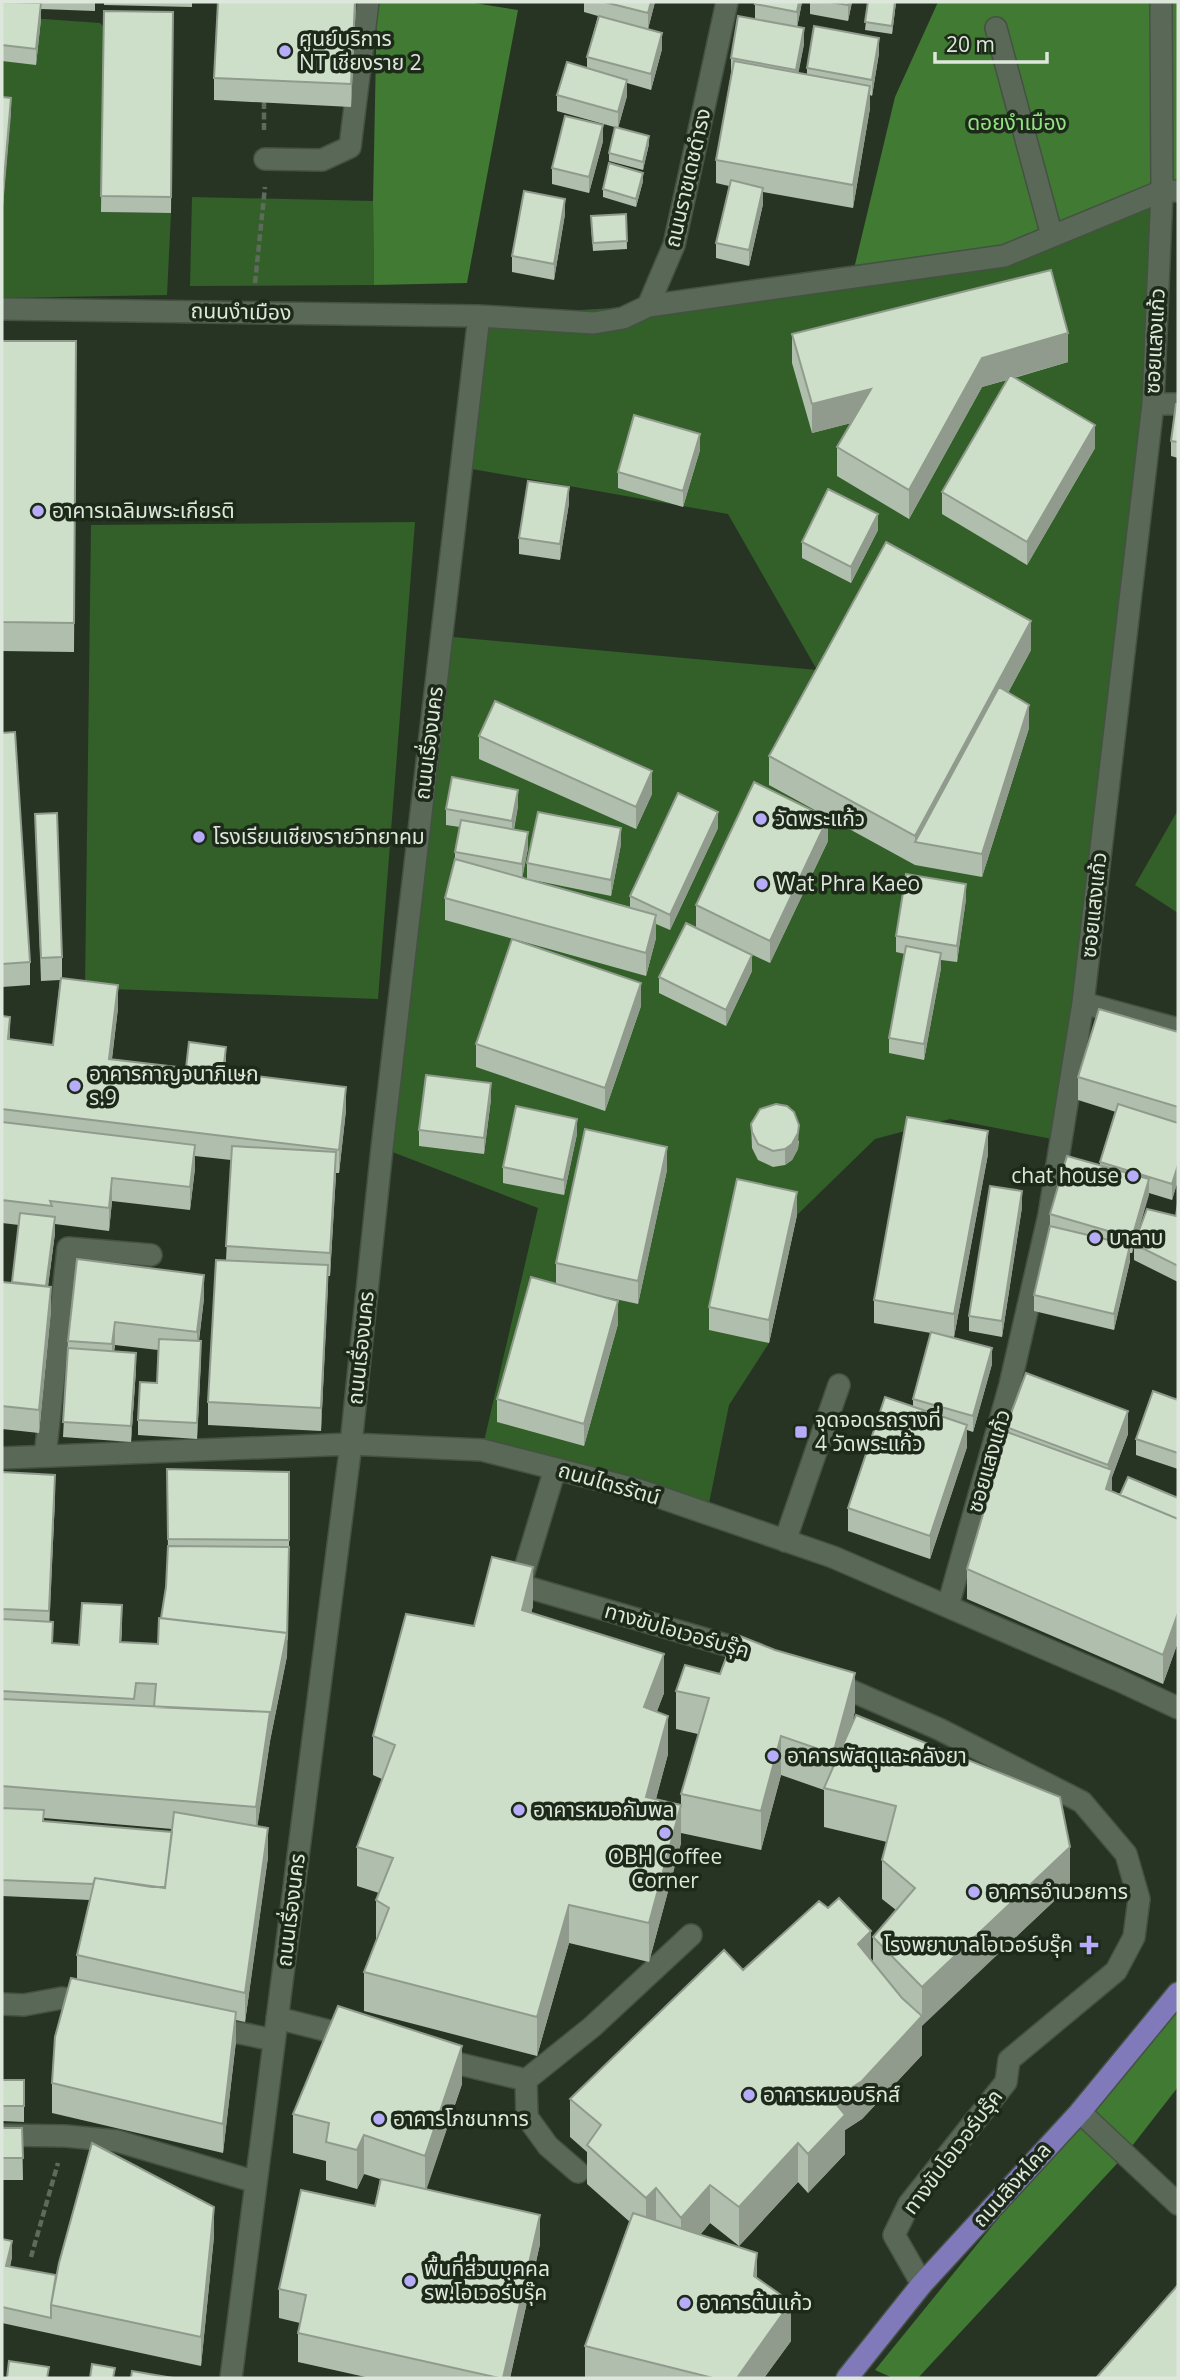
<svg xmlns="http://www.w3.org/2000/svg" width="1180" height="2380" viewBox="0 0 1180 2380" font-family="'Open Sans','Noto Sans Thai',sans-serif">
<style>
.green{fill:#326028}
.forest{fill:#407a33}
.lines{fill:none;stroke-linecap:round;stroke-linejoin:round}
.minor-casing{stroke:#455143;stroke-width:24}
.major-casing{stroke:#455143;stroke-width:24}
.path{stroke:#5e6a5b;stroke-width:4.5;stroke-dasharray:7 3.5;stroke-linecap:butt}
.minor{stroke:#5a6957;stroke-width:21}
.major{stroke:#8079ba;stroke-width:21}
.wall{fill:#b0bfad;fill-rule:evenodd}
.shaded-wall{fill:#909b8d}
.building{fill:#cddec9;stroke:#909b8d;stroke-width:2}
.poi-dot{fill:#b6acf8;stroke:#1d2a1a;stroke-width:2.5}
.labels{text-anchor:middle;stroke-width:7;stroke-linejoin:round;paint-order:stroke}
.poi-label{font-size:21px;fill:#dee7dc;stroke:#1d2a1a;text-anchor:start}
.park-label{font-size:21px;fill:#94e383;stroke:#1d2a1a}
.street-label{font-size:21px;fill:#dee7dc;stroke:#1d2a1a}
</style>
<rect width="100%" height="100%" fill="#273424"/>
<path class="green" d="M2 16 100 23 104 27 102 212 171 213 167 295 2 298Z
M1162 191 1114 732 1052 1139 950 1119 875 1139 797 1215 769 1343 729 1405 707 1513 482 1450 538 1208 382 1148 442 636 817 670 728 514 461 467 479 316 648 306 1003 256Z
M192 197 373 201 374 285 190 286Z
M415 522 378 999 85 988 91 525Z
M1178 810V913L1135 885Z"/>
<path class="forest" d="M377 2H468L518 10 467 283 374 285 373 201Z
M938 2H1178V187L1004 256 852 277 895 97Z
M1178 1997V2087L1125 2155 918 2378H893L875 2370Z"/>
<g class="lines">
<defs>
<path id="minor" d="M996 28 1052 236
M265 159 322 160 350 147 368 2
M648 306 674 245 727 2
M2 309 479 316 594 323 623 318 648 306 1004 256 1162 191H1178
M1153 404H1178
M1083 1003 1178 1029
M45 1456 68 1248 151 1255
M2 1458 351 1444 482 1450 639 1490 833 1557 1118 1680 1178 1708
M555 1469 520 1585 757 1654
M785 1541 839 1385
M948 1606 1010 1385 1049 1215 1083 1003 1153 404 1162 191 1161 2
M829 1681 939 1729 1082 1802 1126 1854 1139 1899 1134 1937 1116 1971 1009 2060 1006 2082 909 2204 894 2235 922 2284
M2 2004 24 2005 62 1998 93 2004
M277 2018 353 2037
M210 2027 274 2040
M435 2058 526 2080 592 2027 691 1935
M526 2080 527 2117 548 2146 578 2172
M1080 2112 1178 2204
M2 2135 66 2136 117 2141 256 2182
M231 2378 351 1444 382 1148 479 316"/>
<path id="major" d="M847 2378 922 2284 1080 2112 1178 1993"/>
</defs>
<use href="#minor" class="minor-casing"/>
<use href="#major" class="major-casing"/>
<path class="path" d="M264 102V130
M255 283 265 187
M31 2257 58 2163"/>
<use href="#minor" class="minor"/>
<use href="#major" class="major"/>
</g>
<path class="wall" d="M2 2H95V11L41 9V19L36 65 2 61Z
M104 2H192V7L104 5Z
M218 2H356L351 107 214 100V78Z
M584 2H655L648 29 662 49 651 90 627 83V96L618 128 557 111V95L587 68V57L598 16 584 12Z
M802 2 797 27 804 44 798 73 807 74V68L879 53 872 96 870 95V108L853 208 763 192V204L749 266 716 258V243L729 186 716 183V160L731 74V58L755 19V4Z
M810 2H852L848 21 810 14Z
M868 2H896L892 34 865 30Z
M104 11 173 12 171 213 101 212Z
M603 141 589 193 552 184V168Z
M649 144 643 170 609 161V153Z
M643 181 636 207 603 197V189Z
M565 214 554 280 512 272V256Z
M626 214 627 249 593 251 591 224Z
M792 334 1068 362 1014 378 1095 448 1027 565 942 514V492L1007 380 982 387 909 519 837 476V447L851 423 812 433 792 363Z
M2 341H76L74 652 2 651Z
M1178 404V458L1171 456V441Z
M700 450 683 507 618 488V472Z
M569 503 560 560 519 554V538Z
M878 530 851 583 802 558V542Z
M1031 650 1008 693 1029 728 982 877 915 865 769 785V756Z
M2 733 30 962V985L2 987Z
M479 736 652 794 636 829 479 759Z
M518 806 514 830 528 848 522 878 527 879V863L621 844 611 896 528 879 630 907V896L718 828 670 930 656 924V938L646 976 445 920V898L455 860V852L460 827 446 825V809Z
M35 814 62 957V978L118 1008 112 1059 225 1073 346 1110 339 1173H336L330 1276H328L321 1431 208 1425V1402L226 1260 231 1160 195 1156V1168L190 1210 112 1201 109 1231 55 1224V1233L48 1286 51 1310 39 1433 2 1429V1282L12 1283 19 1225 2 1223V1016L10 1040 53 1045 60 980 41 981Z
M828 841 770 963 696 928V905Z
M966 899 957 962 941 960V968L924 1060 889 1053V1038L905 954 896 952V936Z
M752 971 726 1026 659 993V977Z
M641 1006 605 1111 476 1067V1044Z
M1178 1032V1180L1172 1200 1149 1193 1136 1238 1176 1216 1178 1203V1282L1134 1260V1246L1132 1253H1130V1261L1114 1330 1034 1311V1295L1050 1228V1214L1100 1165V1162L1116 1112 1078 1100V1077Z
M491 1099 484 1154 419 1146V1130Z
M751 1124 799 1141 798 1149 792 1160 785 1165 773 1167 758 1160 752 1148Z
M577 1134 564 1195 503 1183V1167Z
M988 1154 954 1337 946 1336 992 1364 973 1432 967 1430V1447L930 1559 848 1531V1508L913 1406V1399L931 1333 874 1323V1300Z
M667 1170 638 1304 588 1293 618 1324 584 1446 497 1422V1399L556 1284V1263Z
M1022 1207 1002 1337 969 1331V1316Z
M797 1215 769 1343 709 1330V1307Z
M77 1259 204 1298 199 1341 201 1357 197 1439 138 1435V1420L157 1383 158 1350 115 1345 114 1352 136 1369 131 1442 63 1437 68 1341Z
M1178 1400V1469L1136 1455V1439Z
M1006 1427 1128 1434 1112 1477V1491L1120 1495 1178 1498V1642L1163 1684 967 1599V1569L1006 1438Z
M167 1469 289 1472V1563L287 1656 270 1741 257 1827 268 1857 245 2022 236 2020V2041L223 2153 52 2113V2083L77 1980V1955L90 1900 2 1896V1472L55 1498 49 1621 53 1644 79 1645 122 1628 121 1642 158 1644 161 1618 166 1587 168 1550ZM44 1818 172 1829V1832L44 1821Z
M533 1606 531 1613 664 1693 657 1711 668 1754 656 1799 681 1805V1794L698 1734 676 1729V1691L855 1711 851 1727 1070 1886 922 2025V2055L862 2119 845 2130V2154L808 2193 798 2182 739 2246 710 2223 700 2235 757 2279 791 2341 764 2378H585V2346L630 2222 587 2184V2152L570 2137V2099L743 1970 871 1960 873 1962V1937L896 1910 882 1899V1860L887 1842 824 1827V1790L781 1775 761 1850 681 1833V1843L649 1962 569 1943 537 2056 364 2011V1972L377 1939H376V1900L379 1893 357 1886V1847L382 1779 373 1775V1736L474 1626Z
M2 2080H24V2122L2 2121Z
M462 2084 426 2189 540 2244 510 2378H370L298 2362V2333L300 2323 279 2318V2289L375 2206 380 2179 364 2174 357 2189 326 2180V2161L293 2153V2114Z
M2 2128H22L23 2180H2Z
M214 2236 201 2366 2 2323V2239L12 2257 10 2267 56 2275Z"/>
<path class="shaded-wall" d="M355 2H356L351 107V84Z
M651 2H655L648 29V13Z
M799 2H802L797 28V12Z
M849 2H852L848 21V5Z
M895 2H896L892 34V26Z
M41 3V19L36 65V49Z
M804 28V44L796 86V70Z
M662 33V49L651 90V74Z
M879 38V53L872 96V80Z
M627 80V96L618 128V112Z
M870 86V108L853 208V185Z
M11 98V114L2 219V203Z
M603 125V141L589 193V177Z
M649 136V144L643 170V162Z
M643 173V181L636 207V199Z
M763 188V204L749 266V250Z
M565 199V214L554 280V264Z
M1068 333V362L982 387 909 519V490L982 358Z
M871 389V418L812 433V404Z
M1095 425V448L1027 565V542Z
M700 434V450L683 507V491Z
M569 487V503L560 560V544Z
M878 514V530L851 583V567Z
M1031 621V650L926 844 915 842V836Z
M1029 705V728L982 877V854Z
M652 771V794L636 829V807Z
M518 790V806L512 837V821Z
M718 812V828L670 930V915Z
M828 818V841L770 963V941Z
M621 828V844L611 896V880Z
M528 832V848L522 880V864Z
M966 884V899L957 962V946Z
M656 915V938L646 976V953Z
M941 953V968L924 1060V1044Z
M752 955V971L726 1026V1010Z
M641 983V1006L605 1111V1088Z
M118 985V1008L109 1082V1059Z
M10 1017V1040L8 1039Z
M226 1047V1069L223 1095V1072Z
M491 1083V1099L484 1154V1138Z
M346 1087V1110L339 1173V1150Z
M577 1119V1134L564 1195V1180Z
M799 1125 798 1149 792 1160 785 1165V1149Z
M988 1131V1154L954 1337V1314Z
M195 1145V1168L190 1210V1187Z
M667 1147V1170L638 1304V1281Z
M336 1152V1175L330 1276V1253Z
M1178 1165V1180L1172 1200V1184Z
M112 1178V1201L109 1231V1208Z
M1149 1179V1195L1132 1253V1238Z
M1022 1191V1207L1002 1337V1321Z
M797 1192V1215L769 1343V1320Z
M55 1217V1233L46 1302V1286Z
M1130 1245V1261L1114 1330V1314Z
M328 1265V1288L321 1431V1408Z
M204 1275V1298L197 1355V1332Z
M51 1287V1310L39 1433V1410Z
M618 1301V1324L584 1446V1424Z
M115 1322V1345L112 1367V1344Z
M201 1341V1357L197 1439V1423Z
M992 1348V1364L973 1432V1416Z
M136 1353V1369L131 1442V1426Z
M1128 1411V1434L1112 1477V1499L1106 1489 1108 1485V1465Z
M967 1425V1447L930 1559V1536Z
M55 1475V1498L49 1633V1611Z
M289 1563 287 1656 270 1741 256 1836V1807Z
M533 1567V1606L522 1648V1610Z
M122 1605V1628L120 1665V1642Z
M1178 1613V1642L1163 1684V1655Z
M664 1654V1693L644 1745V1707Z
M855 1673V1711L834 1790 833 1754Z
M668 1716V1754L646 1835V1797Z
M781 1736V1775L761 1850V1811Z
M681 1805V1843L649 1962V1923Z
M268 1828V1857L245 2022V1993Z
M1070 1847V1886L922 2026V1987Z
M569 1905V1943L537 2056V2017Z
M871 1931V1969L858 1944Z
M236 2012V2041L223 2153V2124Z
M922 2016V2055L862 2119 845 2130V2154L808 2193V2154L833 2100Z
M462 2046V2084L425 2194V2156Z
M364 2135V2174L357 2189V2150Z
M798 2143V2182L739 2246V2207Z
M710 2185V2223L681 2257V2218Z
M656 2188V2227L646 2237V2198Z
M214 2207V2236L201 2366V2337Z
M540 2215V2244L510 2378H503Z
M12 2241V2257L6 2282V2266Z
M757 2253V2292L754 2276Z
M791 2302V2341L764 2378H737Z"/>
<path class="building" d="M2 2 41 3 36 49 2 45Z
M218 2H355L351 84 214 78Z
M604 2H651L648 13Z
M756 2H799L797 12 755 4Z
M830 2H849L848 5Z
M868 2H895L892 26 865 22Z
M104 11 173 12 171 197 101 196Z
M599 16 662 33 651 74 587 57Z
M738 16 804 28 796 70 731 58Z
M814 26 879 38 872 80 807 68Z
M734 61 870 86 853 185 716 160Z
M567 62 627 80 618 112 557 95Z
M2 97 11 98 2 203Z
M565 116 603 125 589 177 552 168Z
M615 127 649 136 643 162 609 153Z
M609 163 643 173 636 199 603 189Z
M731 180 763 188 749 250 716 243Z
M524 191 565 199 554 264 512 256Z
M626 214 627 241 593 243 591 216Z
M1051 270 1068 333 982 358 909 490 837 447 871 389 812 404 792 334Z
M2 341H76L74 623 2 622Z
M1010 375 1095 425 1027 542 942 492Z
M1176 404H1178V442L1171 441Z
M634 415 700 434 683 491 618 472Z
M528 481 569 487 560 544 519 538Z
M828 489 878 514 851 567 802 542Z
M886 542 1031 621 915 836 769 756Z
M999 687 1029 705 982 854 915 842Z
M495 701 652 771 636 807 479 736Z
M15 732 30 962 2 964V733Z
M452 777 518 790 512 821 446 809Z
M754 782 828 818 770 941 696 905Z
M678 793 718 812 670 915 630 896Z
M538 812 621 828 611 880 527 863Z
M57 813 62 957 41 958 35 814Z
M461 820 528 832 522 864 455 852Z
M455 859 656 915 646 953 445 898Z
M906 874 966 884 957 946 896 936Z
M686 923 752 955 726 1010 659 977Z
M512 939 641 983 605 1088 476 1044Z
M906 946 941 953 924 1044 889 1038Z
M61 978 118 985 109 1059 186 1068 189 1042 226 1047 223 1072 346 1087 339 1150 2 1109V1016L10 1017 8 1039 53 1045Z
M1099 1009 1178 1032V1107L1078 1077Z
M426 1075 491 1083 484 1138 419 1130Z
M776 1104 787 1106 794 1112 799 1125 798 1133 792 1144 785 1149 773 1151 758 1144 752 1132 751 1124 760 1109Z
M1118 1104 1178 1123V1165L1172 1184 1100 1162Z
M516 1106 577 1119 564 1180 503 1167Z
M907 1117 988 1131 954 1314 874 1300Z
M2 1122 195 1145 190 1187 112 1178 109 1208 50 1201 52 1206 2 1200Z
M585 1129 667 1147 638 1281 556 1263Z
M232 1146 336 1152 330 1253 226 1246Z
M1067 1156 1149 1179 1132 1238 1050 1214Z
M737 1179 797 1192 769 1320 709 1307Z
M990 1186 1022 1191 1002 1321 969 1316Z
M1178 1203V1266L1134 1244 1147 1209 1176 1216Z
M20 1213 55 1217 46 1286 12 1282Z
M1050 1226 1130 1245 1114 1314 1034 1295Z
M77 1259 204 1275 197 1332 115 1322 112 1344 68 1341Z
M216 1260 328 1265 321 1408 208 1402Z
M531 1277 618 1301 584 1424 497 1399Z
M2 1282 51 1287 39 1410 2 1406Z
M931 1332 992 1348 973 1416 913 1399Z
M159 1339 201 1341 197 1423 138 1420 140 1382 157 1383Z
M68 1348 136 1353 131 1426 63 1422Z
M1026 1373 1128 1411 1108 1465 1006 1427Z
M1153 1391 1178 1400V1453L1136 1439Z
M885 1397 967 1425 930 1536 848 1508Z
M1007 1432 1112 1470 1106 1489 1178 1519V1613L1163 1655 967 1569Z
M167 1469 289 1472V1540L168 1539Z
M2 1472 55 1475 49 1611 2 1609Z
M1128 1477 1178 1498V1519L1120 1495Z
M168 1546 289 1547 287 1640V1633L161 1618 166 1587Z
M492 1557 533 1567 522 1610 664 1654 644 1707 668 1716 646 1797 681 1805 649 1923 569 1905 537 2017 364 1972 389 1908 376 1900 393 1858 357 1847 395 1745 373 1736 406 1614 474 1626Z
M82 1603 122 1605 120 1642 158 1644 159 1618 287 1633 270 1719V1712L154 1707 156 1684 136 1683 134 1699 2 1691V1619L53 1622 52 1643 79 1645Z
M735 1634 775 1650 855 1673 833 1754 781 1736 761 1811 681 1794 709 1698 676 1691 685 1665 720 1674Z
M2 1699 270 1712 256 1807 2 1786Z
M856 1715 1060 1797 1070 1847 922 1987 873 1937 915 1888 882 1860 896 1806 824 1788Z
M2 1808 44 1810 43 1821 172 1832 165 1887H152L95 1878 93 1884 2 1880Z
M174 1812 268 1828 245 1993 77 1955 95 1878 165 1888Z
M839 1898 871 1931 858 1944 902 1998 922 2016 862 2081 833 2100 845 2115 808 2154 798 2143 739 2207 710 2185 681 2218 656 2188 646 2198 587 2145 601 2125 570 2099 724 1950 743 1970 819 1901 828 1908Z
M71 1978 236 2012 223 2124 52 2083 55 2037Z
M338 2006 462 2046 425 2156 364 2135 357 2150 326 2142 329 2123 293 2114Z
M2 2080H24V2106H2Z
M2 2128H22L23 2158H2Z
M92 2143 214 2207 201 2337 51 2305 59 2263Z
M381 2179 540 2215 503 2378H499L298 2333 306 2295 279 2289 301 2190 375 2206Z
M633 2213 757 2253 754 2276 791 2302 737 2378H713L585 2346Z
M2 2239 12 2241 6 2266 56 2275 51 2305V2318L2 2307Z
M1178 2285V2378H1096Z
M9 2361 49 2367 47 2378H7Z
M92 2364 115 2368 113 2378H90Z
M132 2371 173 2378H131Z"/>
<g class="poi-dot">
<circle cx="285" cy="51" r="7"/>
<circle cx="38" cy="511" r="7"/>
<circle cx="761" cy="819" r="7"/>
<circle cx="199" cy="837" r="7"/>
<circle cx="762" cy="884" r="7"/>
<circle cx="75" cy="1086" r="7"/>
<circle cx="1133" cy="1176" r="7"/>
<circle cx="1095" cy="1238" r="7"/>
<rect x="794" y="1425" width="14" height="14" rx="3.5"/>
<circle cx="773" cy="1756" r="7"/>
<circle cx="519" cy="1810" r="7"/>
<circle cx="665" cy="1833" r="7"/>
<circle cx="974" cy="1892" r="7"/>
<path d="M1085.5 1934.5h7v7h7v7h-7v7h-7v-7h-7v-7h7z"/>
<circle cx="749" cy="2095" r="7"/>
<circle cx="379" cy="2119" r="7"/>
<circle cx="410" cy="2281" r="7"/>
<circle cx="685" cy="2303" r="7"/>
</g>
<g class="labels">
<g class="poi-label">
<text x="299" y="46">ศูนย์บริการ<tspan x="299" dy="24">NT เชียงราย 2</tspan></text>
<text x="52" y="518">อาคารเฉลิมพระเกียรติ</text>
<text x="775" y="826">วัดพระแก้ว</text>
<text x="213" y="844">โรงเรียนเชียงรายวิทยาคม</text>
<text x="776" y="891">Wat Phra Kaeo</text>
<text x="89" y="1081">อาคารกาญจนาภิเษก<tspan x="89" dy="24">ร.9</tspan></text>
<text x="1119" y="1183" text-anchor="end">chat house</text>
<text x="1109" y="1245">บาลาบ</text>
<text x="815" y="1427">จุดจอดรถรางที่<tspan x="815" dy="24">4 วัดพระแก้ว</tspan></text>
<text x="787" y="1763">อาคารพัสดุและคลังยา</text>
<text x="533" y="1817">อาคารหมอกัมพล</text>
<text x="665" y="1864" text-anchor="middle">OBH Coffee<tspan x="665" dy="24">Corner</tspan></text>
<text x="988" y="1899">อาคารอำนวยการ</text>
<text x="1073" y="1952" text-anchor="end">โรงพยาบาลโอเวอร์บรุ๊ค</text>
<text x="763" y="2102">อาคารหมอบริกส์</text>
<text x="393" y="2126">อาคารโภชนาการ</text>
<text x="424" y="2276">พื้นที่ส่วนบุคคล<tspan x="424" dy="24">รพ.โอเวอร์บรุ๊ค</tspan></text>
<text x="699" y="2310">อาคารต้นแก้ว</text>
</g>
<g class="park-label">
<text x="1017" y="130">ดอยงำเมือง</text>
</g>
<g class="street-label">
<text transform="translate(688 178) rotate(-77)" y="7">ถนนราชเดชดำรง</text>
<text transform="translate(241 312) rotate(1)" y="7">ถนนงำเมือง</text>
<text transform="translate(1155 341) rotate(-87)" y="7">ซอยแสงแก้ว</text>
<text transform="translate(429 743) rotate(-83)" y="7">ถนนเรื่องนคร</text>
<text transform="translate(1094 905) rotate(-84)" y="7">ซอยแสงแก้ว</text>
<text transform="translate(361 1348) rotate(-84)" y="7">ถนนเรื่องนคร</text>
<text transform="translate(989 1461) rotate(-74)" y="7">ซอยแสงแก้ว</text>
<text transform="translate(609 1484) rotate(16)" y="7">ถนนไตรรัตน์</text>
<text transform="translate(677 1631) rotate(16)" y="7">ทางขับโอเวอร์บรุ๊ค</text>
<text transform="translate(291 1910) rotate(-83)" y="7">ถนนเรื่องนคร</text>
<text transform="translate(953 2152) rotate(-53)" y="7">ทางขับโอเวอร์บรุ๊ค</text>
<text transform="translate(1012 2185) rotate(-48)" y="7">ถนนสิงหไคล</text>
</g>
</g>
<rect width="1180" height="2380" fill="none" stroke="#dee7dc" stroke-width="7"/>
<path d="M935 52v10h112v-10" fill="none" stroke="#dee7dc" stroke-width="3.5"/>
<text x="946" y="52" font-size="21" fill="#dee7dc" stroke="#1d2a1a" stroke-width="5" paint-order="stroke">20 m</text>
</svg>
